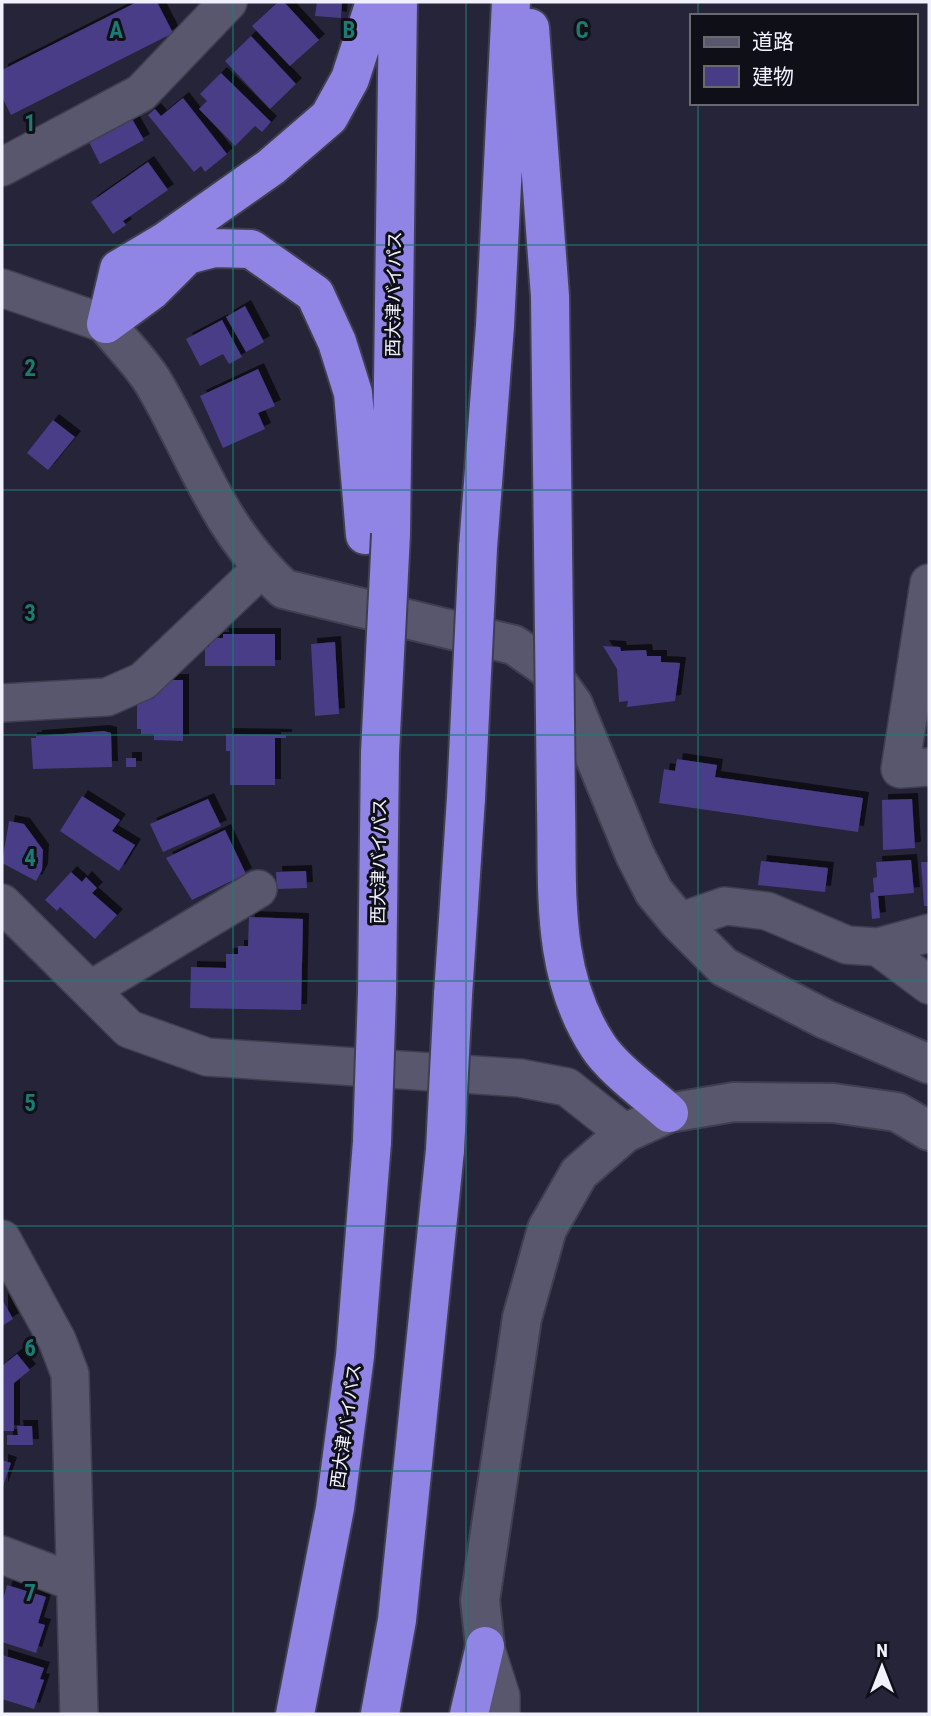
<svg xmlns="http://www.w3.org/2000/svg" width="931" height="1716" viewBox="0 0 931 1716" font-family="'Roboto Condensed','Noto Sans JP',sans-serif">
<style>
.building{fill:#493c87;filter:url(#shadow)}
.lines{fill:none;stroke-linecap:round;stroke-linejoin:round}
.street-casing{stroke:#403f50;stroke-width:40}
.secondary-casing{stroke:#403f50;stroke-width:42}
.highway-casing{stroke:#403f50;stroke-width:42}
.street{stroke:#59576e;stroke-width:37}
.secondary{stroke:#59576e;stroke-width:38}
.highway{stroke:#9084e5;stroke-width:38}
.highway-bridge-casing{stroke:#403f50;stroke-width:42;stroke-linecap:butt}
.highway-bridge{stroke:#9084e5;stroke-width:38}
.grid{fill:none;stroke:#1a7c75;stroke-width:2;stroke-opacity:0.55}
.labels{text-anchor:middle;stroke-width:6;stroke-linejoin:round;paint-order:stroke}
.street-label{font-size:18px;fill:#f0f0fe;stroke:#0f0f18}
.grid-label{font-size:23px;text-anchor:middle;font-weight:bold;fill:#1a7c75;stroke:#0f0f18;stroke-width:6;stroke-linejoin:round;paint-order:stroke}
</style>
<defs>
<filter id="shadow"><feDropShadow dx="6" dy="-6" stdDeviation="0" flood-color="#0009"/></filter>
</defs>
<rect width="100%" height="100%" fill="#262438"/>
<path class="building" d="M137 2H157L173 33 11 115 2 97V70Z
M278 2H284L319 40 290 66 252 26Z
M317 2H342L341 18 315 16Z
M251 36 296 84 270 109 225 61Z
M221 73 271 122 262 132 255 126 235 146 199 109 207 101 200 94Z
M183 98 227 154 205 172 201 166 194 172 148 115 155 109 161 116Z
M131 117 144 140 100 164 88 140Z
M148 162 168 190 123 221 126 225 113 234 91 202Z
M245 306 264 342 246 352 226 317Z
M222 320 242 357 229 364 223 354 200 366 186 339Z
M258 369 275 406 258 413 265 429 223 448 200 396Z
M53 420 75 437 48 470 27 453Z
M223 634H275V666H205V647H209V638H223Z
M335 642 339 714 315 716 311 644Z
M603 646 620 647 621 651 646 650 647 656H661V662L680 663 675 701 627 707 628 701 619 702 617 669Z
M162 680H183V741L154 740V734H141V729H137V702L154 698V689H162Z
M104 731 111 733 112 767 33 769 31 738H36V736Z
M226 734 286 735V738H275V785H230V751H226Z
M126 758H136V767H126Z
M677 759 717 765 715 777 863 798 858 832 659 803 664 769 675 771Z
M82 796 120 820 112 831 135 845 119 871 60 831Z
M208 799 221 826 163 852 150 824Z
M912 799 915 848 883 850 882 800Z
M9 821 24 824 43 850 42 870 36 881 2 863Z
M225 830 246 874 192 900 166 858Z
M911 860 914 893 878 896 880 918 872 919 870 893 874 892 873 878 877 877 876 862Z
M761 861 828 868 825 892 758 885Z
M921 862H929V906H924Z
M306 871 307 888 277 889 276 872Z
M71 872 82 882 86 877 97 888 92 893 117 915 95 939 60 907 57 911 45 900Z
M249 917 303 919 301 1010 190 1008 191 967 226 968V954H238V946H248Z
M2 1299 13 1319 2 1326Z
M17 1354 30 1370 14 1383V1431H2V1366Z
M17 1426H32L33 1445H7V1435H18Z
M2 1460 11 1463 2 1489Z
M7 1585 46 1597 38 1623 45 1625 36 1653 2 1642V1603Z
M2 1655 44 1668 40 1679 44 1680 34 1709 2 1699Z"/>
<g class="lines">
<defs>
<path id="street" d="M2 167 141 93 228 2
M2 288 106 324
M929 583 900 769 929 767
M2 703 107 697 143 681 262 568
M2 903 129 1029 207 1057 520 1078 567 1087 625 1133
M679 922 725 906 767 911 847 945 878 947 929 933
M878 947 929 985
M90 990 258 889
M2 1239 57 1340 70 1374 79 1714
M2 1555 74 1582
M485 1646 501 1696V1714"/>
<path id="secondary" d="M106 324C121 343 140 361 153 382 198 458 216 526 284 589L514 645 547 668 573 704 635 855 654 892 679 922 724 967 825 1019 929 1064
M485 1646 480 1600 522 1318 547 1229 579 1173 625 1133 669 1113 734 1102 833 1103 897 1112 929 1131"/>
<path id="highway" d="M530 28 550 296 553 547
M106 324 151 291 187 255 214 248 251 249 315 294 337 342 353 393 365 535
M106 324 119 269 166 241 271 167 329 117 350 79 375 2
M391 534 398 2
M478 548 495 326 511 2
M556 806C558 890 550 973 598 1046 613 1069 648 1094 669 1113
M377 993 380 753
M453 995 466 798
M295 1714 335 1508 355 1356 372 1142
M380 1714 397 1620 445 1150
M469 1714 485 1646"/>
</defs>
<use href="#street" class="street-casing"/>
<use href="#secondary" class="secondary-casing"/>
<use href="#highway" class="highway-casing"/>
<use href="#street" class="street"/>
<use href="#secondary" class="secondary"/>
<use href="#highway" class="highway"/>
<defs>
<path id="highway-bridge" d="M553 547 556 806
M380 753 391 534
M466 798 478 548
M372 1142 377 993
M445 1150 453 995"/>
</defs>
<use href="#highway-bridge" class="highway-bridge-casing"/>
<use href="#highway-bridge" class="highway-bridge"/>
</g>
<path class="grid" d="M233 2V1714M466 2V1714M698 2V16M698 103V1714M2 245H929M2 490H929M2 735H929M2 981H929M2 1226H929M2 1471H929"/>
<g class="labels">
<g class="street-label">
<text transform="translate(394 294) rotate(-89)" y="6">西大津バイパス</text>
<text transform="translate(379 861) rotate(-89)" y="6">西大津バイパス</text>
<text transform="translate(346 1426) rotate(-82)" y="6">西大津バイパス</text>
</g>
</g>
<g class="grid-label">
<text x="116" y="38">A</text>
<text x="349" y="38">B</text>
<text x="582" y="38">C</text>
<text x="30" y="131">1</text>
<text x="30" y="376">2</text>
<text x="30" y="621">3</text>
<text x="30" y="866">4</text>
<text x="30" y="1111">5</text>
<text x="30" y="1356">6</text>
<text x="30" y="1601">7</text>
</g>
<rect width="931" height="1716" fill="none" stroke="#f0f0fe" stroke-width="7"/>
<rect x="690" y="14" width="228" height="91" fill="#0f0f18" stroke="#696974" stroke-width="2"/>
<rect x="704" y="37" width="35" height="10" fill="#59576e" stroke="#696974" stroke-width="2"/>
<text x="752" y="49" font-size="21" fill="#f0f0fe">道路</text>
<rect x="704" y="66" width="35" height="21" fill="#493c87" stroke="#696974" stroke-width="2"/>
<text x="752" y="84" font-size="21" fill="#f0f0fe">建物</text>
<g transform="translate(882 1667)" stroke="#0f0f18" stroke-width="5" paint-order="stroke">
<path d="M0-5L12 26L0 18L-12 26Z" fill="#f0f0fe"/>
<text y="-10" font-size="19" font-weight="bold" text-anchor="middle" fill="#f0f0fe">N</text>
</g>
</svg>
